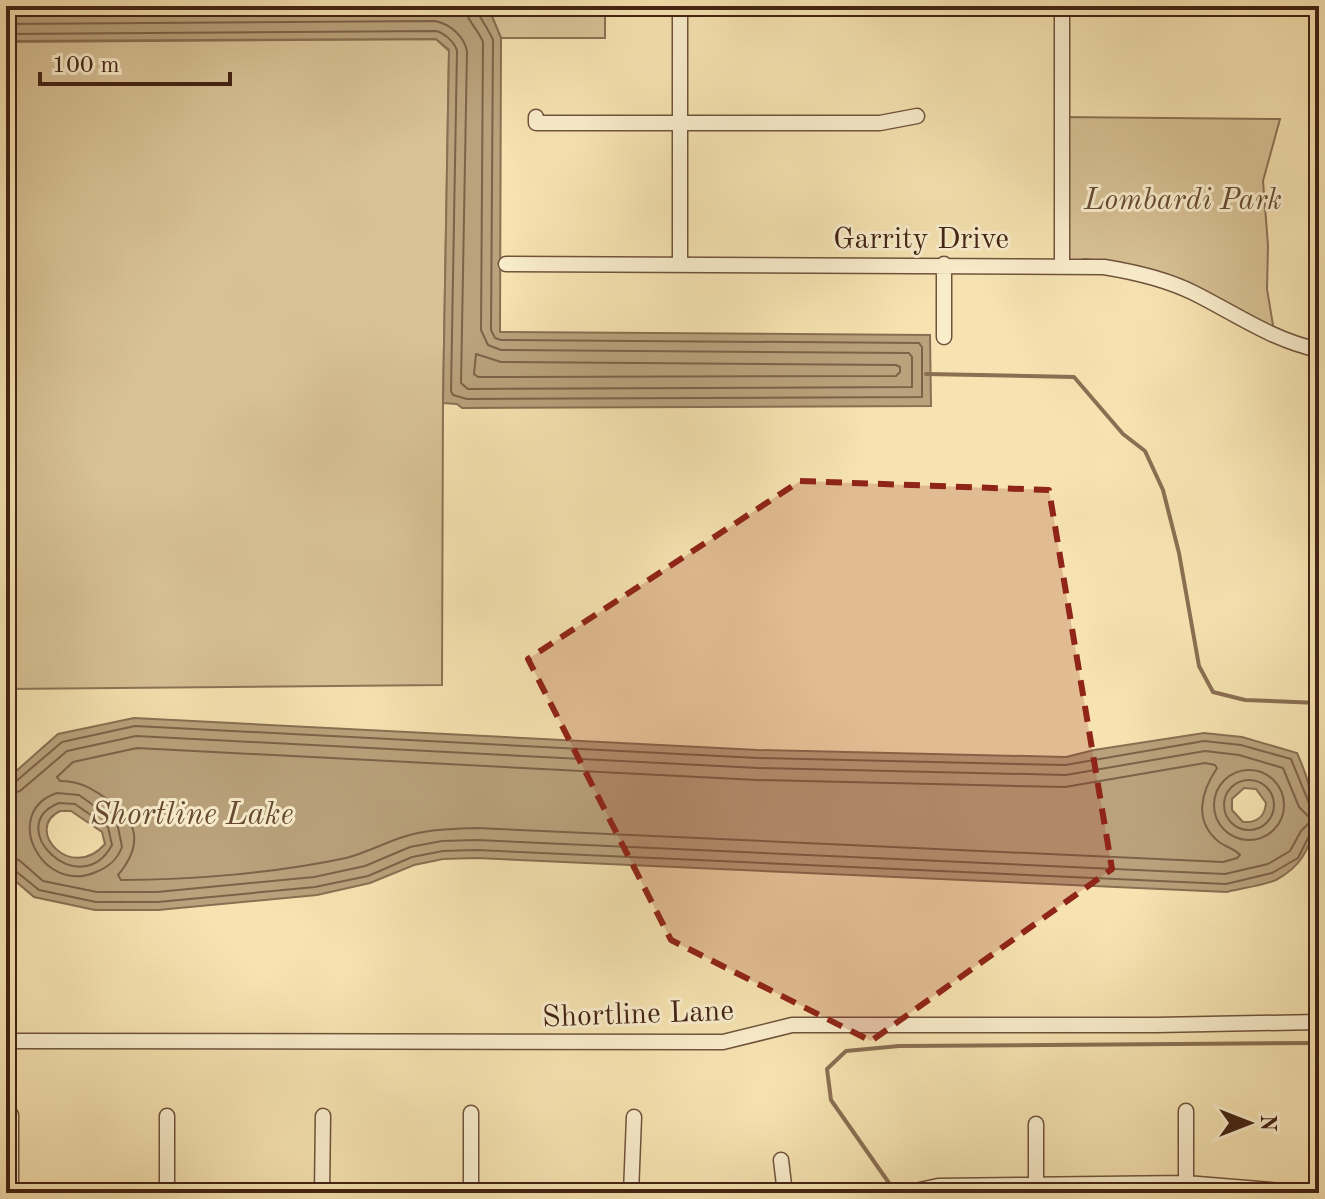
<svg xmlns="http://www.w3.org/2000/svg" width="1325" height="1199" viewBox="0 0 1325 1199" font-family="'Old Standard TT',serif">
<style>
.green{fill:#d8c296;stroke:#8e7255;stroke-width:2}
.water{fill:#b9a27c;stroke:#8a6f52;stroke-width:2;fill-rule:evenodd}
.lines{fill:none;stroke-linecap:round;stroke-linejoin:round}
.shore{stroke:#7e6248;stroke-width:2}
.stream{stroke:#8a6f52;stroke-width:4}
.minor-casing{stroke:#70533b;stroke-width:17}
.minor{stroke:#f9edcc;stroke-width:14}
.marked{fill:#8f2418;fill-opacity:0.2;stroke:#8f2418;stroke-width:6;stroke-dasharray:16 10;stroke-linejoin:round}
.labels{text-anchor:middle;stroke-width:6;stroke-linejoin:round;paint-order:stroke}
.park-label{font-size:30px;font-style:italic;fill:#684b34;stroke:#f9edcc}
.street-label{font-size:30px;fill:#432314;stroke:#f9edcc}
.water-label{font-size:32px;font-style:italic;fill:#664933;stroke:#f9edcc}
</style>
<rect width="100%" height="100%" fill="#f6e3b1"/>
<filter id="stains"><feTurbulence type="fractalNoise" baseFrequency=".0025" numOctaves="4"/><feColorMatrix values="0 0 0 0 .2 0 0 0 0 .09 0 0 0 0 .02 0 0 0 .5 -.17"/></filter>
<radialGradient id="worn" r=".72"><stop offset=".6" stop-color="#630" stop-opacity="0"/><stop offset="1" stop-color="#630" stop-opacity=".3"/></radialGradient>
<path class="green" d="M479 6H605V38H501L491 14Z
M436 39 449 51 443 403 442 685 6 689V42Z
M1062 117 1280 119 1263 181 1268 245 1267 289 1274 331 1122 264 1085 259 1062 265Z"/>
<path class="water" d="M6 6H479L491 14 501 38 500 332 930 335 931 406 462 408 457 404 443 403 449 50 436 39 6 41Z
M134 718 758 750 1066 757 1094 750 1204 733 1242 737 1297 753C1319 801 1325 854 1276 880 1261 886 1242 888 1227 892L477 858 443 859 414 865 370 883 317 895 158 910H95L34 897 6 873V780L58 734ZM1244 788 1256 789 1266 803C1265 816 1257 823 1243 822L1232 810V799ZM60 811H71L102 832 105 844C71 883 23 829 60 811Z"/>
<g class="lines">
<path class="shore" d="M6 12 435 9 449 12 453 6
M6 24 435 21C450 24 464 36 467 51L461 383 468 389 912 387V357L909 353 501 350 488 345 481 330 483 42C478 29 466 20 465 6
M6 34 436 31C444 33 455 42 457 51L451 391 453 395 467 399 922 397V347L919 343 501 340 495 338 491 330 493 40C489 30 476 12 475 6
M476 354 501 362 896 365 900 367V372L896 376 478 377 474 374Z
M137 748 757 780 1065 787 1205 763 1215 765 1217 768C1201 792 1193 821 1219 842 1226 847 1235 849 1240 855L1237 858 1223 862 476 828C452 829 427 829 403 837 384 843 366 853 346 858 276 873 192 880 121 880L118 875C143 845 139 821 107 799 91 788 80 781 60 781L57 777 73 762Z
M1214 805a35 35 0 1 1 70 0a35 35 0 1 1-70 0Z
M1224 805a25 25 0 1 1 50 0a25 25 0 1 1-50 0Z
M6 785 14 783 62 742 135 726 758 758 1065 765 1204 741 1241 745 1291 759 1309 803 1319 808
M57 793 79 795 117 822 122 847C117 860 109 867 96 872 42 896 0 812 57 793Z
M6 795 20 791 67 751 136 736 758 768 1066 775 1205 751 1239 755 1283 768 1299 807 1312 820 1301 831 1290 851 1268 864 1225 874 477 840 442 841 410 847 365 866 314 877 157 892H97L43 881 19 860 6 857
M59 803 75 804 108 827 112 845C80 904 1 826 59 803Z
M6 867 13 869 39 890 96 902H158L315 887 368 876 412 857 443 851 477 850 1226 884 1272 873 1298 858 1309 836 1319 833"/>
<path class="stream" d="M926 374 1074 377 1123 434 1145 451 1163 490 1179 553 1199 666 1213 692 1245 700 1319 703
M896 1193 831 1100 827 1069 846 1051 899 1046 1319 1043"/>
<defs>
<path id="minor" d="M536 117V123H880L917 116
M506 264 1104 267C1135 272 1166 279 1194 293 1236 314 1272 340 1319 350
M680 264V6
M1062 265V6
M944 337V264
M6 1041 723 1042 792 1025H1156L1319 1022
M1036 1124V1185
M781 1160 785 1193
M11 1193V1115
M167 1193V1116
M322 1193 323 1116
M471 1193V1113
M631 1193 634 1117
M906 1193 938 1186 1186 1183 1307 1193
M1186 1193V1111"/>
</defs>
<use href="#minor" class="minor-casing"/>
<use href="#minor" class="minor"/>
</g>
<path class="marked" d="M800 481 1049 490 1112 869 871 1041 671 940 528 659Z"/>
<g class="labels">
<g class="park-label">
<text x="1183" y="209">Lombardi Park</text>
</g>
<g class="street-label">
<text x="921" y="248">Garrity Drive</text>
<text transform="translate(638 1013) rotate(-2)" y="10">Shortline Lane</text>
</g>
<g class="water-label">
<text x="192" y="824">Shortline Lake</text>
</g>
</g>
<rect width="1325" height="1199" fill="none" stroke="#f6e3b1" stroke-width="32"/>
<rect x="8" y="8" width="1309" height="1183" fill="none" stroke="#432314" stroke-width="4"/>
<rect x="16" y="16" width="1293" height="1167" fill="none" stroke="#432314" stroke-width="2"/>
<g transform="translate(1249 1123) rotate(90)" stroke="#f9edcc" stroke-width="6" paint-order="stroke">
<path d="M0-6L14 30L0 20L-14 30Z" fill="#432314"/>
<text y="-12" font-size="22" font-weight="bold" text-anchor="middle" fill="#432314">N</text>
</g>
<path d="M40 72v12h190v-12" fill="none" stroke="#432314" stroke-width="4"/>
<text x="52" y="72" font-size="24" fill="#432314" stroke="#f9edcc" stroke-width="6" paint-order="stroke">100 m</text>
<rect width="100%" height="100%" filter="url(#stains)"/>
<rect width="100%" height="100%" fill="url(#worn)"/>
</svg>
